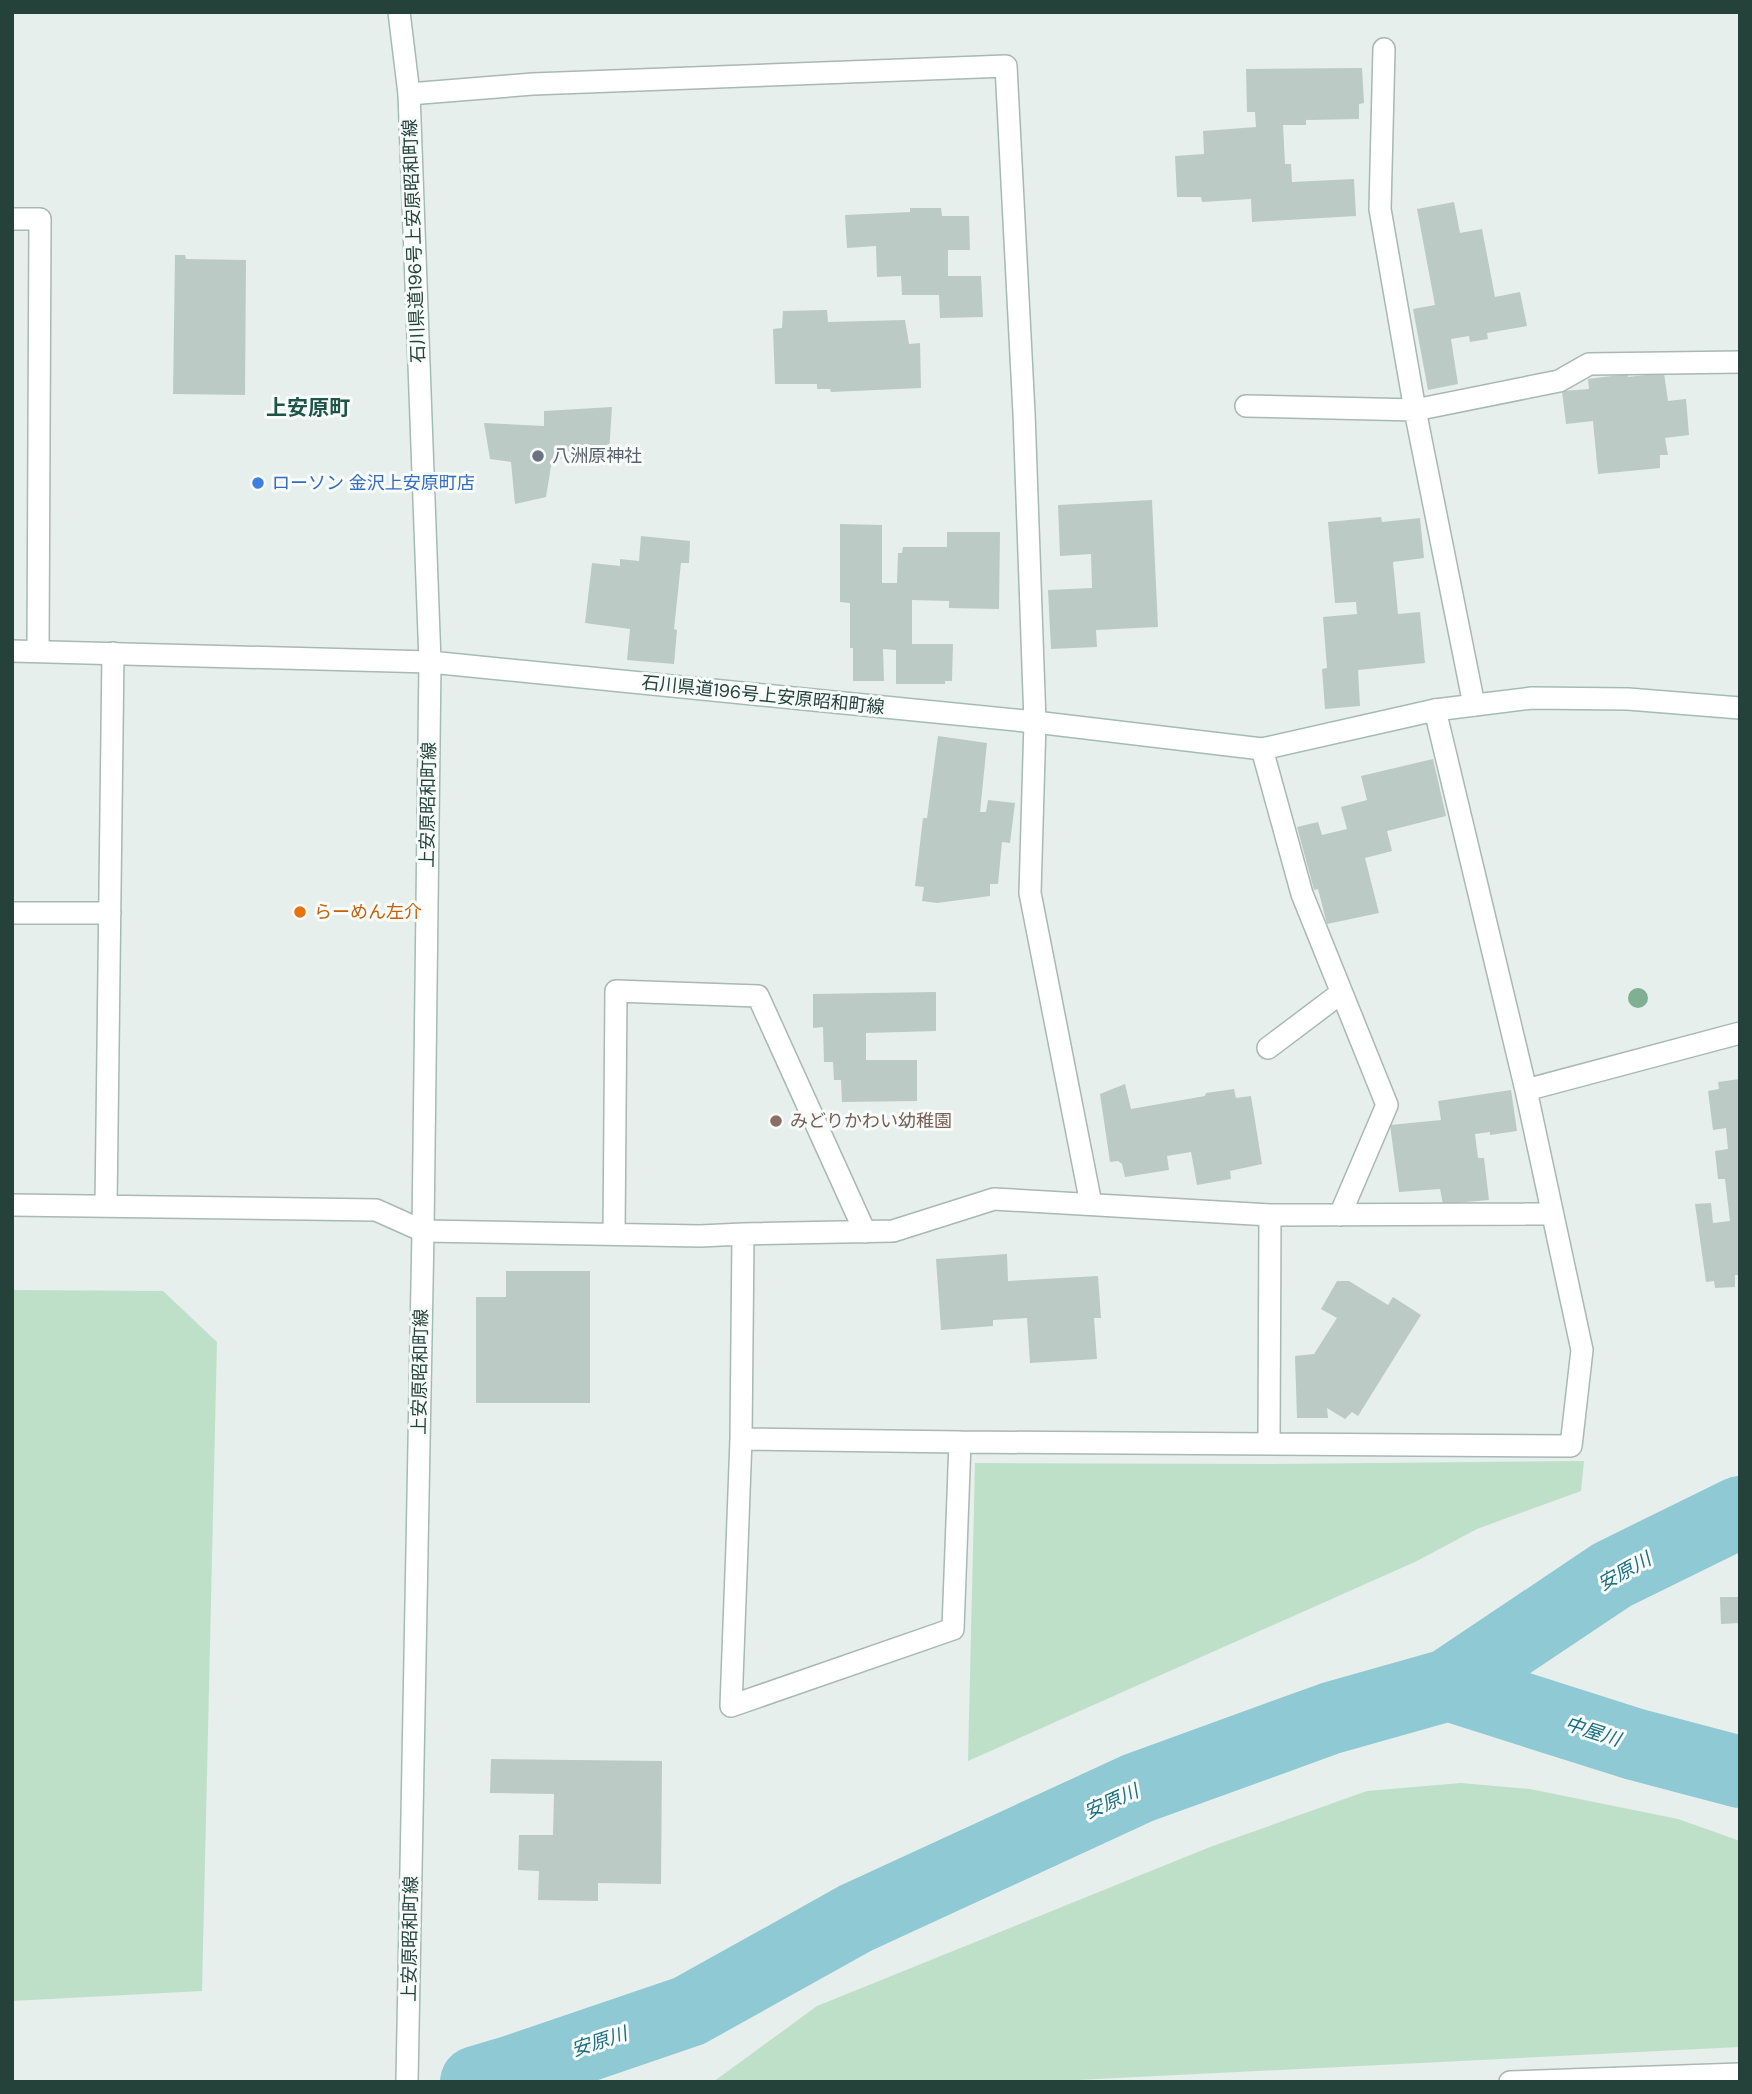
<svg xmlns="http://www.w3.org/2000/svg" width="1752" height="2094" viewBox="0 0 1752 2094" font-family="'DM Sans','Noto Sans JP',sans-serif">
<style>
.green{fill:#bfe0c8}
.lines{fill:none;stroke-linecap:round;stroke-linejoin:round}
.river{stroke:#8ec9d4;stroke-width:72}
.building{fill:#bbcac4}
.minor-casing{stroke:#a8b8b2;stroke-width:24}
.tertiary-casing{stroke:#a8b8b2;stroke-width:24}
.secondary-casing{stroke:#a4bbb3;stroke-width:24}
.minor{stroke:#fff;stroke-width:21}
.tertiary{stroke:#fff;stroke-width:21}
.secondary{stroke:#fff;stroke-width:21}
.tree{fill:#80af93}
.worship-dot{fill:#6b7280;stroke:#f7fbf9;stroke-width:2.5}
.shop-dot{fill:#3f7fe0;stroke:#f7fbf9;stroke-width:2.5}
.food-dot{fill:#e8710a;stroke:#f7fbf9;stroke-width:2.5}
.education-dot{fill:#8d6e63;stroke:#f7fbf9;stroke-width:2.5}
.labels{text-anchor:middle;stroke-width:6;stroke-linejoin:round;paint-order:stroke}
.street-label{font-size:18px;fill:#24423a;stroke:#f7fbf9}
.worship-label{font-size:18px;fill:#5b616d;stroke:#f7fbf9;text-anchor:start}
.shop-label{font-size:18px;fill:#366cbe;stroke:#f7fbf9;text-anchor:start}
.food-label{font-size:18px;fill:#c56008;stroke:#f7fbf9;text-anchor:start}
.education-label{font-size:18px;fill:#785e54;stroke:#f7fbf9;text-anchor:start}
.water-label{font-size:19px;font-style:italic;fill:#1c6f80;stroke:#f7fbf9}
.quarter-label{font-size:21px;font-weight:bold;fill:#1f5548;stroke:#f7fbf9}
</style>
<rect width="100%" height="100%" fill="#e6efeb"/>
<path class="green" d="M12 1290 163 1291 217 1342 202 1991 12 2001Z
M1584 1461 1581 1491 1477 1529 1417 1561 968 1761 975 1463 1274 1464Z
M1461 1783 1530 1789 1678 1819 1740 1841V2047L1037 2082H713L817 2006 1210 1847 1367 1791Z"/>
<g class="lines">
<path class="river" d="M1448 1685 1634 1744 1740 1772
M476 2082 513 2071 689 2011 856 1918 1138 1788 1331 1718 1448 1685 1612 1575 1740 1512"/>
</g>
<path class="building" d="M1362 68 1364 103 1359 104V119L1306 120V125H1283L1285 164H1291L1292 182 1354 179 1356 216 1252 222 1251 199 1202 202 1201 197H1177L1175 156 1204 154 1203 131 1256 127 1255 112H1247L1246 69Z
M1454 202 1460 233 1482 229 1495 297 1520 292 1527 326 1487 333 1488 339 1470 342 1469 336 1451 339 1458 384 1428 390 1413 309 1435 305 1417 209Z
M910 208H941L942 216H969L970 250H948V276H981L983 317 940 318 939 295H902L901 276 877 277 876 246 847 248 845 215 910 212Z
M175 255H185L186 259 246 260 245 395 173 394Z
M827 310 828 322 905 320 909 344 920 343 921 388 831 392 830 389H817V384H775L773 329 782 328 783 311Z
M1664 373 1668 401 1686 399 1689 435 1665 438 1668 455H1660V468L1598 474 1593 421 1566 424 1562 391 1589 389 1588 379 1628 374V377Z
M612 407 609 453 552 460 546 497 515 504 511 462 490 459 484 423 544 426V411Z
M1152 500 1158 627 1096 630 1097 647 1051 649 1048 590 1092 588 1091 554 1060 556 1058 505Z
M1381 517 1382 522 1420 518 1424 558 1393 562 1398 614 1420 612 1425 663 1358 670 1360 706 1325 709 1322 669 1327 668 1323 617 1357 614 1356 602 1335 603 1328 522Z
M840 524 882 525V583H897L898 553H902L903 547H947V532H1000L999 609 949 608V601L912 600V644H953L952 681H945V684H896V650L883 649 884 681H853V648H850V603L840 602Z
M641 536 690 541 689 563H681L674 629 677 630 674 664 627 660 630 629 585 623 592 563 620 566V559L639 561Z
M938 736 987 743 980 812H986L988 800 1015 803 1010 843 1002 842 998 884H990V896L937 903 922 901 924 887 915 886 923 818H927Z
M1433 759 1446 816 1387 831 1392 851 1365 858 1379 913 1327 924 1318 889 1314 890 1297 827 1318 822 1322 835 1347 829 1341 807 1367 800 1361 776Z
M936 992V1031L866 1033V1060H917V1101L842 1102 841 1080H834L833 1062H824L823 1027 813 1028V994Z
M1740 1079V1275H1735V1287L1715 1288 1714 1281 1706 1282 1695 1204 1711 1203 1713 1223 1730 1221 1725 1179H1718L1715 1151 1728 1149 1726 1128 1713 1130 1708 1091 1719 1089 1718 1082Z
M1125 1084 1131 1109 1205 1096 1206 1093 1234 1089 1236 1098 1251 1096 1262 1164 1230 1171 1231 1179 1197 1185 1191 1152 1167 1156 1169 1170 1125 1177 1122 1164 1118 1161 1110 1162 1100 1094Z
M1511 1090 1517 1131 1490 1135V1132L1475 1134 1478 1158H1484L1489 1200 1443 1204 1440 1189 1399 1192 1390 1125 1441 1120 1438 1101Z
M1007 1254 1008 1281 1098 1276 1101 1318H1094L1097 1359 1030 1363 1027 1318 993 1320V1326L941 1330 936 1259Z
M506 1271H590V1403H476V1297H506Z
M1337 1281H1349L1388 1305 1393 1297 1421 1315 1358 1416 1352 1412 1345 1419 1327 1408 1328 1418H1297L1295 1356 1314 1354 1337 1318 1321 1309Z
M1720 1597H1740V1623L1721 1624Z
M491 1759 662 1761 661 1884 598 1883V1901L538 1900 539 1871 518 1870 519 1835H553L554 1794 490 1793Z"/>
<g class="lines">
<defs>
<path id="minor" d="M409 94 533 84 1006 66 1024 413 1035 722 1030 893 1091 1204
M12 219H40L38 651
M1246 406 1415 410 1380 209 1384 49
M1474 705 1415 410 1559 381 1589 364 1740 362
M1262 749 1302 894 1387 1105 1340 1215
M12 913H110
M1268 1048 1341 993
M1526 1090 1740 1033
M12 1205 376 1210 423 1231 700 1236 743 1234 741 1439 731 1706 953 1629 960 1442 1571 1446 1582 1350 1526 1090 1435 710
M106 1206 113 653
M614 1234 616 991 758 996 865 1232
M743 1234 893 1231 994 1199 1270 1215 1552 1214
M741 1439 960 1442
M1269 1442 1270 1215
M1510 2082 1740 2074"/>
<path id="tertiary" d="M12 651 430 662"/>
<path id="secondary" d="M399 12 409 94 430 662 1035 722 1262 749 1435 710 1532 698 1628 699 1740 708
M407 2082 423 1231 430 662"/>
</defs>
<use href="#minor" class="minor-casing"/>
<use href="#tertiary" class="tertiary-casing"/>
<use href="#secondary" class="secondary-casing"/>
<use href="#minor" class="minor"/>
<use href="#tertiary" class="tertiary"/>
<use href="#secondary" class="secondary"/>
</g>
<circle class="tree" cx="1638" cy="998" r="10"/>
<circle class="worship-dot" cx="538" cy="456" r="7"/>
<circle class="shop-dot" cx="258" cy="483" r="7"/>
<circle class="food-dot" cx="300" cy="912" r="7"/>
<circle class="education-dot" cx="776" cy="1121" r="7"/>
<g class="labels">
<g class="street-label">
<text transform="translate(414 241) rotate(-92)" y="6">石川県道196号上安原昭和町線</text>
<text transform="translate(763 695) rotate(6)" y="6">石川県道196号上安原昭和町線</text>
<text transform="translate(428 805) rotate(-89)" y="6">上安原昭和町線</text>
<text transform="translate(420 1372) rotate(-89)" y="6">上安原昭和町線</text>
<text transform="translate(410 1939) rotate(-89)" y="6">上安原昭和町線</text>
</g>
<g class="worship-label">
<text x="552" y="462">八洲原神社</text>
</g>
<g class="shop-label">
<text x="272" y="489">ローソン 金沢上安原町店</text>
</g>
<g class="food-label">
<text x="314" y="918">らーめん左介</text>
</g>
<g class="education-label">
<text x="790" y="1127">みどりかわい幼稚園</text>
</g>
<g class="water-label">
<text transform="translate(1624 1571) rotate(-29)" y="7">安原川</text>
<text transform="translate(1593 1731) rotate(18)" y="7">中屋川</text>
<text transform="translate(1111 1801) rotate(-24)" y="7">安原川</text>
<text transform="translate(599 2041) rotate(-18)" y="7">安原川</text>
</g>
<g class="quarter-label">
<text x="308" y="415">上安原町</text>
</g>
</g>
<rect width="1752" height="2094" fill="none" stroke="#24423a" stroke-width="28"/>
</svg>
